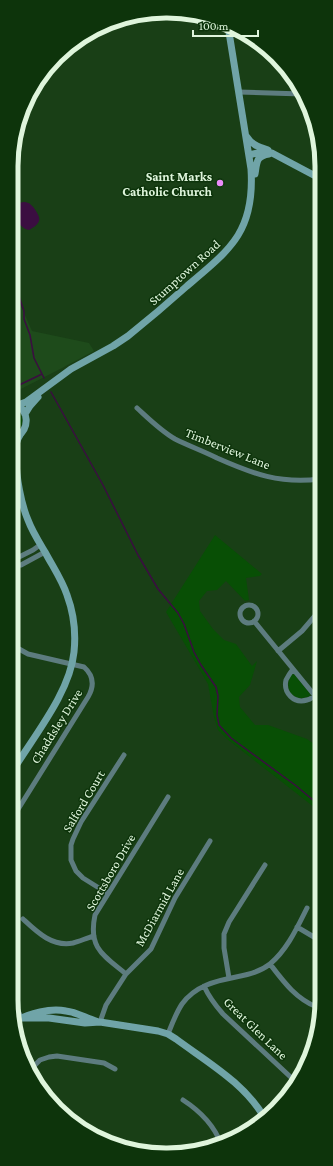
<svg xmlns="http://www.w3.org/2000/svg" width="333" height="1166" viewBox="0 0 333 1166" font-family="'Crimson Pro',serif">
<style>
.built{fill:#1e4b1b}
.green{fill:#084f05}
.water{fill:#3b0e41}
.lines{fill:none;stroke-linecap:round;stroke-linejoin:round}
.stream{stroke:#3b0e41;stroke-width:1.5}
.street{stroke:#5d7c7f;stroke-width:5}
.secondary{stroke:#70a4a8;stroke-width:7}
.poi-dot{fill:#ec8cfa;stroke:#0d340b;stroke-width:1.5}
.labels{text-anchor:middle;stroke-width:3;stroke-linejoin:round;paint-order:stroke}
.poi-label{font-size:13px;font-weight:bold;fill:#dff5dc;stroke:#0d340b;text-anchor:end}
.street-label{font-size:13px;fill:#dff5dc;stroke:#0d340b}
.rim{fill:none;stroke:#dff5dc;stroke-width:5}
</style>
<rect width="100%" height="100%" fill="#193f16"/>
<path class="built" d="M13 288 32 331 89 343 94 351 62 368 13 393Z"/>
<path class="green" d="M13 407C25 414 25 428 13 434Z
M215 535 262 574 260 576 246 578 249 600 245 601 226 581 217 590 207 591 199 601 200 611 213 629 224 640 236 644 252 666 257 661 250 685 239 697 240 707 255 725H268L307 739 320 748 319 811 227 739 218 730 214 717 208 684 166 612Z
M293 674 295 675 310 694V696C294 703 283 690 291 675Z"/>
<path class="water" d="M24 202C25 202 30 203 30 204 34 207 41 217 39 221 37 226 32 228 29 230 17 227 19 219 15 209L18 203Z"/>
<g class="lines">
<path class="stream" d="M13 286 17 291 24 311V319L30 335 34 358 44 378
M13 388 42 374
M51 392 103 485 138 555 158 589 178 613 184 624 194 652 201 665 216 687 218 696 217 715 219 725 231 738 295 785 319 805"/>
<path class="street" d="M239 92 302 94
M317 177 321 168
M137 408C149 419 161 431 175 439 189 446 203 451 217 458 253 474 280 484 320 479
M13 560 33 550 40 545
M12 566 21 565 45 552
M240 614a9 9 0 1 1 18 0a9 9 0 1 1-18 0Z
M254 621 320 702
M278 651 302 631 320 610
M293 669C290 673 288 676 286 680 283 693 294 704 307 700 312 699 316 695 320 691
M12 819 88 697C95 685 93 675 84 667L28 654 12 645
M107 893 83 878 76 871 71 860V845L73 839 81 822 124 755
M23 919C37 932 52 947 73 943 80 941 87 938 94 936
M297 927 319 940
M270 964C283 981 296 999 317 1007
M126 974C103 955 88 948 95 915L168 797
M229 978 224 948V934L229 922 265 865
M204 986C209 997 215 1005 223 1014L297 1083
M11 996 15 1003 21 1018
M100 1022 106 1005 126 974 151 949 175 898 210 841
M168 1034C172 1024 176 1013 182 1004 195 986 215 981 236 977 248 975 260 972 270 964 287 950 297 928 307 908
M30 1070 40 1060 49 1057 57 1056 104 1063 115 1069
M183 1100C200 1111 214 1125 221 1144"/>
<path class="secondary" d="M247 137C252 145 259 147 268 150
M249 155 261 152 272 153 321 179
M255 174C257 162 256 156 269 154
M15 404C29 410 30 428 17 437
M18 405 26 402 71 369 113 346 128 336C148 320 168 303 187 286 231 249 255 231 251 169L228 26
M25 414 30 406 38 397
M12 772C33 737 70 693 74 652 76 633 74 614 67 595 62 580 53 567 45 552 39 542 32 531 28 520 21 504 16 476 16 458 17 448 14 444 20 435
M21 1018H49L85 1023 100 1022 158 1031 168 1034 176 1039C207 1062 246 1084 265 1119
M15 1021C30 1013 50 1008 66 1011 76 1012 86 1018 96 1021"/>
</g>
<circle class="poi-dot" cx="220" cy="183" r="4"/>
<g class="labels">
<g class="poi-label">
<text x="212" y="181">Saint Marks<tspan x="212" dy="15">Catholic Church</tspan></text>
</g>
<g class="street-label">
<text transform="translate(184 272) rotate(-42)" y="5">Stumptown Road</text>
<text transform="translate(228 448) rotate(22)" y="5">Timberview Lane</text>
<text transform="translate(56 726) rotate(-58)" y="5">Chaddsley Drive</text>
<text transform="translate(83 801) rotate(-59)" y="5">Salford Court</text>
<text transform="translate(110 872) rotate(-60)" y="5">Scottsboro Drive</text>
<text transform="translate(159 907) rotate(-61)" y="5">McDiarmid Lane</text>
<text transform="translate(256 1028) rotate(44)" y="5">Great Glen Lane</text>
</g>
</g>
<path d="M0 0H333V1166H0ZM166 18H167A148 148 0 0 1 315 166V1000A148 148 0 0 1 167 1148H166A148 148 0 0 1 18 1000V166A148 148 0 0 1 166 18Z" fill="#0d340b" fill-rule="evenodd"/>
<path class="rim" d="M166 18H167A148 148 0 0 1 315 166V1000A148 148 0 0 1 167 1148H166A148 148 0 0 1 18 1000V166A148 148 0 0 1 166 18Z"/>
<path d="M193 30v6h65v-6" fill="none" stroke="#dff5dc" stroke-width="2"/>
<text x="199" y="30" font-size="12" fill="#dff5dc" stroke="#0d340b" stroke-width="3" paint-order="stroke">100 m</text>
</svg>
